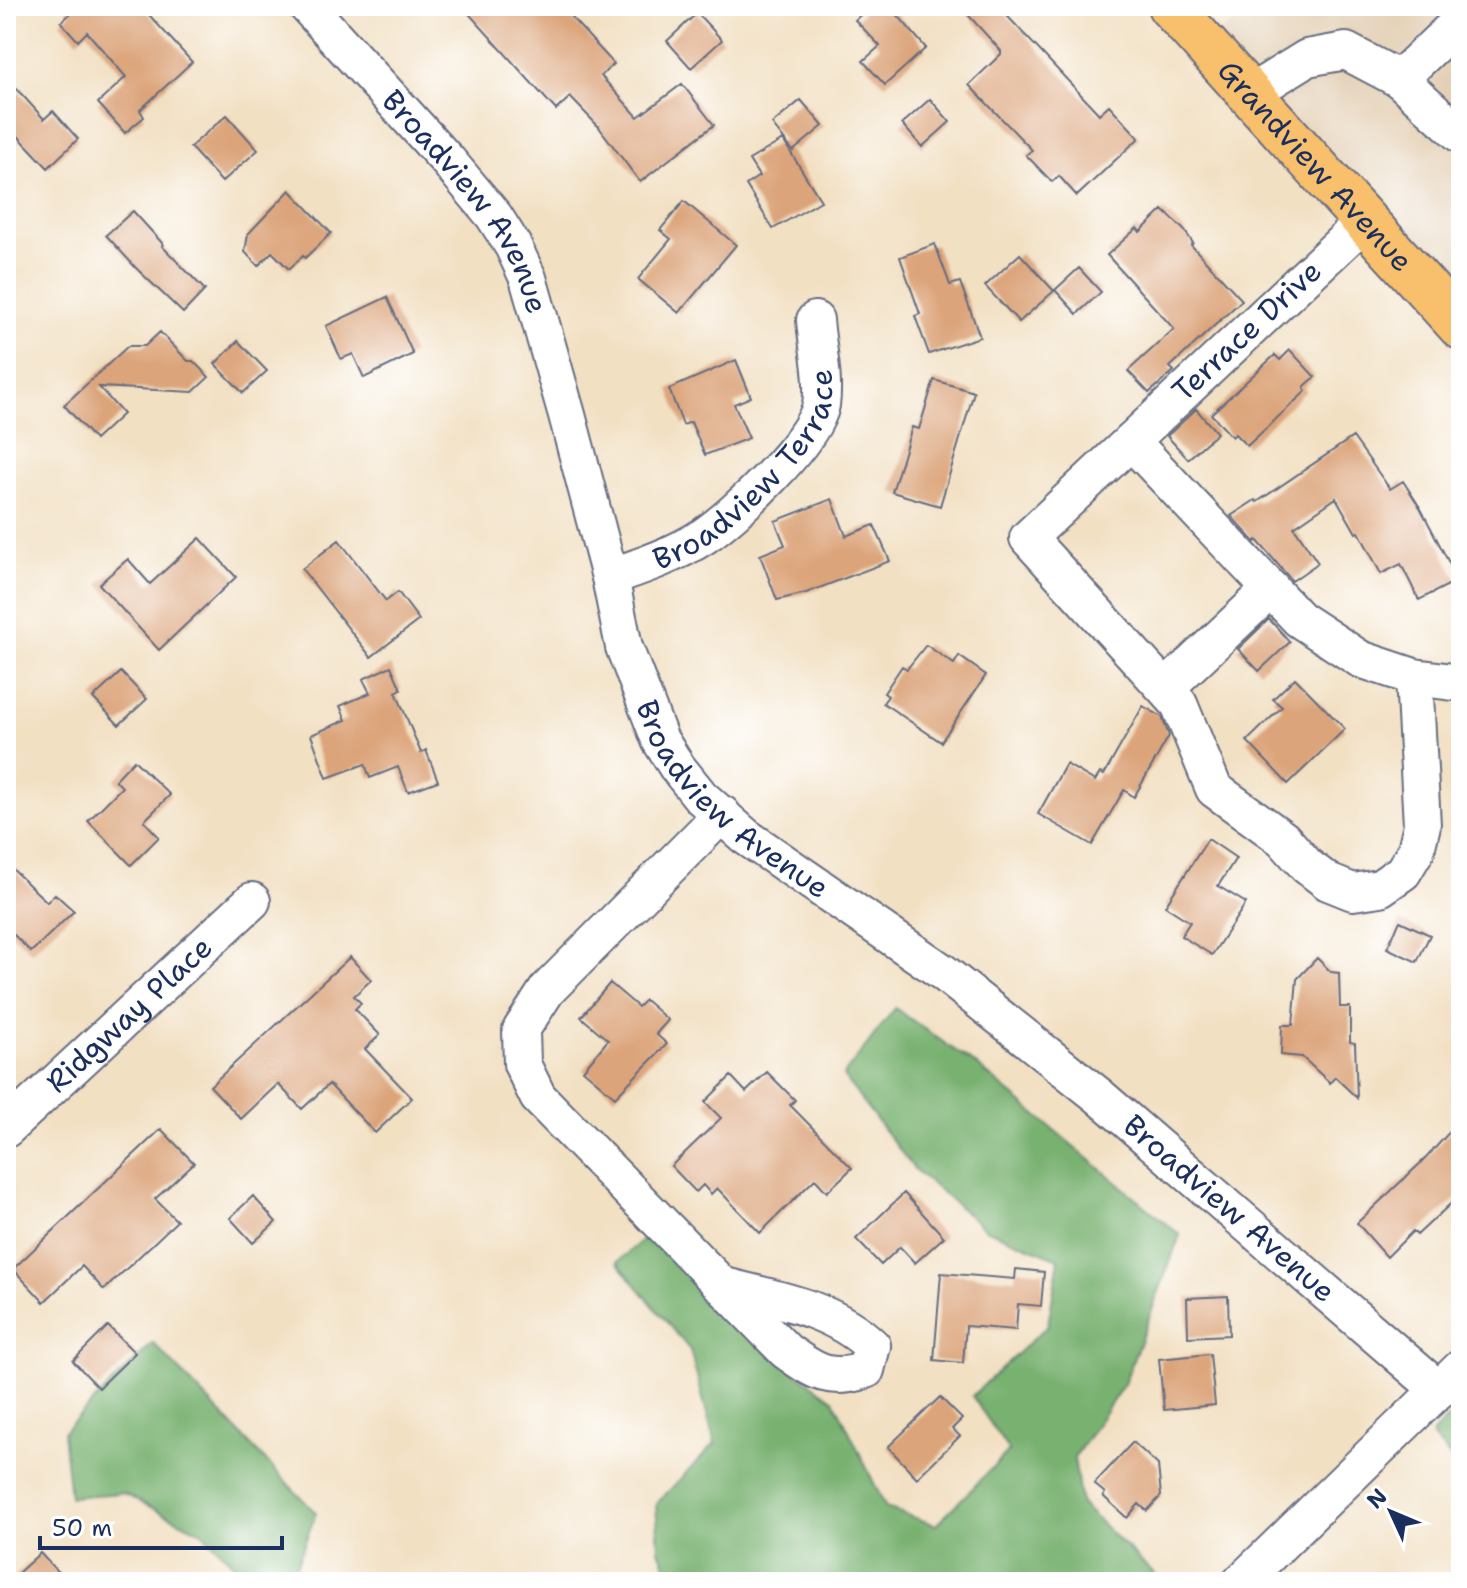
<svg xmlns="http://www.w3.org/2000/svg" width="1467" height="1588" viewBox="0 0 1467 1588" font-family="'Shantell Sans',sans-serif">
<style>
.built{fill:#e4d0b6}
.forest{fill:#78b16f;stroke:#4a7066;stroke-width:2}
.building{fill:#dca47a}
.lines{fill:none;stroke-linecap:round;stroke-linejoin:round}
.minor-casing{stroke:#666d81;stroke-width:40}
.major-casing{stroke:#666d81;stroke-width:48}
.minor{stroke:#fff;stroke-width:36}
.major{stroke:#f8bf6c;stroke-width:44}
.labels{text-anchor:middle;stroke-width:6;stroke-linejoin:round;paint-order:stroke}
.street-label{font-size:30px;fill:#1b2f5e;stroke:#fff}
</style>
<rect width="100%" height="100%" fill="#fff"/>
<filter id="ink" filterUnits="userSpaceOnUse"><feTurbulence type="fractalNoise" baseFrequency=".0125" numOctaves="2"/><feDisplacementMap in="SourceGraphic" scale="16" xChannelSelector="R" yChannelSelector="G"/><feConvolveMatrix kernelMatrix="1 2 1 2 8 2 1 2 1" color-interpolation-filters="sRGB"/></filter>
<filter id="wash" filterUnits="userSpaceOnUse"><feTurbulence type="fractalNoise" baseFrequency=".006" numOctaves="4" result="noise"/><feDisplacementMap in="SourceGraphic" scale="32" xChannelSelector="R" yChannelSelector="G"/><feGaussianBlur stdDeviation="1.8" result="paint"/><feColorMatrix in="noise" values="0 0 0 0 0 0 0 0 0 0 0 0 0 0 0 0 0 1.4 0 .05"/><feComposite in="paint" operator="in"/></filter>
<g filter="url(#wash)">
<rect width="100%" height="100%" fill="#f2e0c3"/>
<path class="built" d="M1252 6H1461V334L1203 48Z"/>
<path class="forest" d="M895 1008 980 1068 1180 1235 1124 1384 1074 1458 1081 1504 1156 1576 1150 1582H673L659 1550 656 1504 715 1444 690 1350 617 1262 653 1231 756 1344 834 1400 886 1508 936 1525 1009 1451 972 1396 1048 1325 1059 1259 985 1229 914 1169 843 1076Z
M153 1343 316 1513 290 1582H251L202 1532 122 1493 70 1497 63 1432Z
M1461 1405V1469L1431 1435Z"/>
<g id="blocks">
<path class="building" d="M63 6H141L192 62 140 110 144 117 125 133 98 103 126 77 87 32 78 41 61 22 70 14Z
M462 6H561L614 64 601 76 638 117 682 84 714 125 640 182 598 126 570 97 556 110Z
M870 6H890L926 48 885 85 863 61 880 46 855 20Z
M960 6H998L1099 114 1109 105 1139 138 1077 196 1059 176 1052 182 1026 155 1032 150 969 85 1001 54V51Z
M697 13 722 40 691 68 667 41Z
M6 77 44 119 53 111 78 139 48 168 18 136 6 147Z
M930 99 950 122 922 147 902 124Z
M801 100 823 126 793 151 772 124Z
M227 115 258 150 222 182 190 147Z
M783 140 821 201 773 229 746 185 759 176 749 160Z
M290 190 331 233 305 258 303 256 289 269 272 252 258 266 245 252 248 234Z
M684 201 736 245 679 313 638 279 671 239 660 230Z
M1163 210 1184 230 1193 243 1191 245 1242 300 1170 367 1174 371 1149 393 1128 371 1174 329 1107 255 1137 228 1140 232Z
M133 211 163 244 162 246 205 290 183 313 136 268 106 235Z
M935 244 950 285 960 282 980 337 929 354 915 316 920 314 900 257Z
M1020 254 1054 291 1019 322 985 286Z
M1079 268 1101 292 1077 314 1055 290Z
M387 297 413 354 364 378 353 354 341 359 326 326Z
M160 332 188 361H193L209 377 193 392 99 387 123 414 95 440 64 405 128 346H145Z
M238 341 267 371 243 393 215 364Z
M1290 350 1315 377 1304 387 1306 391 1247 446 1235 434 1232 437 1211 414 1275 355 1280 360Z
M736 360 751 397 734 404 749 438 705 455 691 422 683 425 669 389Z
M934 380 974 392 940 506 892 492 912 427 919 429Z
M1196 409 1217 433 1188 459 1167 436Z
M1353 437 1390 489 1403 481 1421 509 1458 580 1419 600 1401 564 1381 574 1359 532 1356 533 1336 498 1294 527 1318 563 1292 581 1257 540 1255 542 1231 516 1255 500 1257 502Z
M832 499 846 536 874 525 890 561 806 593 777 600 760 555 785 545 775 521Z
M200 538 236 577 159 650 99 584 128 559 150 584Z
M339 540 386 601 398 592 419 620 371 657 302 569Z
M1269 619 1290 642 1259 671 1238 649Z
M926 645 954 664 959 656 986 675 941 742 883 703 888 696 884 693 902 666 907 669Z
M391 666 401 689 396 692 421 753 426 750 438 781 408 792 398 767 370 778 365 764 327 778 311 735 346 720 340 706 370 693 363 679Z
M121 672 147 699 119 725 93 698Z
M1295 678 1345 729 1288 784 1247 741 1282 707 1273 699Z
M1143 706 1162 717 1169 736 1134 797 1124 790 1092 845 1038 814 1066 764 1095 781 1100 773 1104 775Z
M134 760 170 795 144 821 159 837 131 865 88 821 122 787 115 780Z
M1208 839 1236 858 1218 886 1246 903 1212 955 1181 936 1190 922 1165 906Z
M6 863 47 902 55 894 74 911 31 952 6 927Z
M1400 921 1430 935 1417 962 1387 948Z
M350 957 371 980 354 996 361 1003 355 1009 380 1035 365 1049 412 1098 375 1133 329 1084 302 1109 278 1084 241 1119 210 1086Z
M1317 958 1331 972 1339 973 1340 1007H1350V1042L1355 1043 1357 1098 1335 1077 1330 1083 1302 1057 1281 1055 1282 1025H1293L1297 979Z
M610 983 638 1007 645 1000 668 1020 656 1034 667 1044 615 1097 583 1070 608 1040 581 1017Z
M767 1072 795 1100 790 1105 852 1168 827 1192 815 1179 760 1233 717 1188 711 1194 703 1185 696 1192 671 1166 721 1118 705 1102 731 1076 746 1092Z
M1461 1119V1194L1417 1235 1413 1231 1387 1257 1357 1223 1427 1157Z
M161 1129 194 1163 155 1199 177 1221 104 1290 82 1266 44 1302 13 1269Z
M904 1193 944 1237 915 1263 900 1247 881 1265 856 1239Z
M253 1196 276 1222 253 1243 230 1218Z
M1016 1269 1044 1272 1041 1306 1018 1304 1016 1330 966 1326 963 1363 934 1360 941 1273 1015 1279Z
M1228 1296 1229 1335 1188 1337 1187 1298Z
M108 1326 135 1353 99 1388 73 1361Z
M1210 1354 1215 1405 1164 1410 1159 1359Z
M940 1397 962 1419 952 1429 960 1436 917 1478 888 1447Z
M1133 1442 1158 1465 1161 1496 1147 1511 1139 1504 1127 1518 1103 1496 1105 1493 1094 1484Z
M40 1553 67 1582H8Z"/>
</g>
</g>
<g filter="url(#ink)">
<use href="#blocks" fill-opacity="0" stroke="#666d81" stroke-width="2"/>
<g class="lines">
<defs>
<g id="minor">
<path id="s1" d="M307 6 448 161 494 216 513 246 528 278 567 415 610 577 624 647 660 740 677 767 701 797 745 836 944 973 1099 1096 1439 1390"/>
<path d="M1399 79 1461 20"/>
<path d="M1249 94 1307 58 1346 51 1399 79 1461 135"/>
<path d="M1365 221 1028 538 1179 704 1214 789 1283 839 1307 866 1328 882 1353 892 1380 888 1403 872 1416 850 1422 825 1414 677"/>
<path d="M1131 441 1299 619 1360 659 1414 677 1461 683"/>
<path id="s2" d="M610 577C642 566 675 555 704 536 735 515 814 441 821 405 825 379 817 346 815 320"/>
<path d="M1166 688 1271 589"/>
<path d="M722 814 547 990 521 1030 522 1064 538 1097 786 1351C815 1372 830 1382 866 1370L872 1346C833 1308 775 1299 724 1286"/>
<path id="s3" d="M6 1129 252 901"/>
<path d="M1241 1582 1461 1368"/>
</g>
<g id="major">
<path id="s4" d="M1170 6 1461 327"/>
</g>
</defs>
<use href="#minor" class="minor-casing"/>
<use href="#major" class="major-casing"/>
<use href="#minor" class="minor"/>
<use href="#major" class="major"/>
</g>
</g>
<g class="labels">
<g class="street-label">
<text dy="10" stroke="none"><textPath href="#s4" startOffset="216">Grandview Avenue</textPath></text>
<text dy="10" stroke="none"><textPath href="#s1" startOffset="254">Broadview Avenue</textPath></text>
<text transform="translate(1247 331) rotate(-43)" y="10">Terrace Drive</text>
<text dy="10" stroke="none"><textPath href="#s2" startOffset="182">Broadview Terrace</textPath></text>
<text dy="10" stroke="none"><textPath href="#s1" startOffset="926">Broadview Avenue</textPath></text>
<text dy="10" stroke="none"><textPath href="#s3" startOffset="168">Ridgway Place</textPath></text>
<text dy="10" stroke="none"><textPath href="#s1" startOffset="1574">Broadview Avenue</textPath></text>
</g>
</g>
<rect width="1467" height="1588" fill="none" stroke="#fff" stroke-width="32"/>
<g transform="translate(1391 1512) rotate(314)" stroke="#ffffff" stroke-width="6" paint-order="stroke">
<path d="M0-6L14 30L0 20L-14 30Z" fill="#1b2f5e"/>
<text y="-12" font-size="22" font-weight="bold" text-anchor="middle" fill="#1b2f5e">N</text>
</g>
<path d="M40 1536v12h242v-12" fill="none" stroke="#1b2f5e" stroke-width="4"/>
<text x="52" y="1536" font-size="24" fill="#1b2f5e" stroke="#ffffff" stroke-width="6" paint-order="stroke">50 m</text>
</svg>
